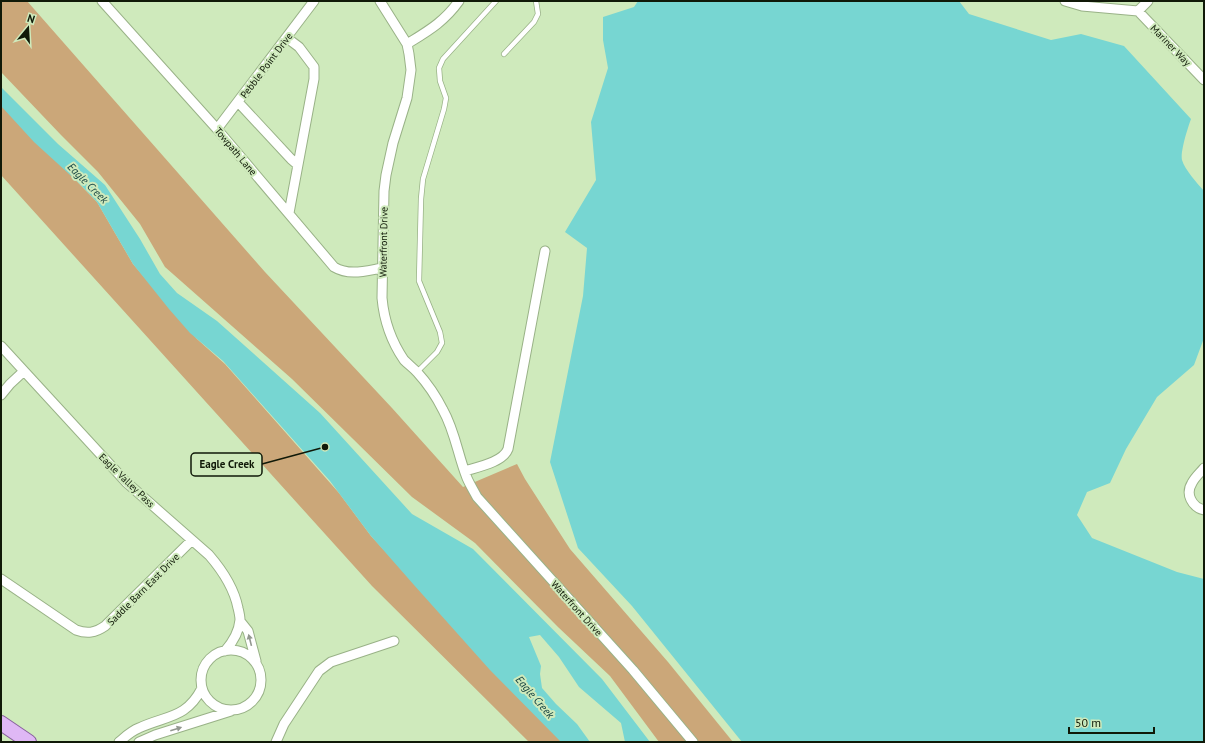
<svg xmlns="http://www.w3.org/2000/svg" width="1205" height="743" viewBox="0 0 1205 743" font-family="'PT Sans',sans-serif">
<style>
.green{fill:#cba779}
.water{fill:#77d6d2}
.lines{fill:none;stroke-linecap:round;stroke-linejoin:round}
.lane-casing{stroke:#99b287;stroke-width:6}
.street-casing{stroke:#99b287;stroke-width:11}
.primary-casing{stroke:#89629e;stroke-width:16}
.lane{stroke:#fff;stroke-width:4.5}
.street{stroke:#fff;stroke-width:9}
.primary{stroke:#dfb8f5;stroke-width:14}
.oneway{fill:#939890}
.labels{text-anchor:middle;stroke-width:4;stroke-linejoin:round;paint-order:stroke}
.street-label{font-size:10px;fill:#101908;stroke:#cfeabc}
.water-label{font-size:11px;font-style:italic;fill:#164241;stroke:#cfeabc}
.leader{fill:none;stroke:#101908;stroke-width:1.5}
.callout-dot{fill:#101908;stroke:#cfeabc;stroke-width:1.5}
.callout{fill:#cfeabc;stroke:#101908;stroke-width:1.5}
.callout-label{font-size:11px;text-anchor:middle;font-weight:bold;fill:#101908}
</style>
<rect width="100%" height="100%" fill="#cfeabc"/>
<path class="green" d="M1 1H27L265 272 392 408 463 487 517 464 525 479 570 549 668 662 733 742H659L610 676 558 627 475 543 412 497 292 379 165 267 140 224 98 172 61 135 1 72Z
M1 104 97 202 133 264 197 339 225 364 339 493 371 536 562 742H529L372 586 1 175Z"/>
<path class="water" d="M638 1H959L969 14 1051 40 1081 34 1124 46 1191 119C1188 127 1180 152 1182 160 1185 170 1197 183 1204 191V338L1194 365 1157 397 1126 449 1110 483 1087 492 1077 515 1092 538 1177 572 1204 579V742H742L632 606 578 548 550 462 583 296 587 248 565 232 596 180 591 122 608 68 603 40V17L634 7Z
M1 87 58 144 105 185 140 239 160 274 177 293 217 321 320 413 412 514 473 549 602 679 650 742H625L621 723 579 687 559 657 540 635 529 637 541 666 540 674 542 688 556 704 577 724 590 742H561L490 670 414 585 371 536 330 481 223 361 190 333 169 309 133 264 97 202 79 183 34 142 1 106Z"/>
<g class="lines">
<defs>
<path id="lane" d="M504 54 534 22 538 14 536 1
M417 372 437 352 442 343 440 332 419 281 421 199 423 179 444 109 446 98 440 81 439 68 443 59 496 1"/>
<path id="street" d="M102 1 217 129 334 267C349 276 365 271 382 268
M380 1 407 44 409 54 411 70 407 98 393 143 386 175 384 191 382 298C384 320 391 341 404 360 408 364 413 368 417 372 427 383 436 396 443 410 455 431 458 456 467 478 470 485 474 491 477 497L633 670 693 742
M1065 1 1082 6 1138 11 1204 80
M1138 11 1148 1
M287 38 299 47 314 67V79L289 213
M407 44C428 31 444 22 459 1
M238 102 291 159 298 165
M217 129 314 1
M1 346 126 482 209 555C222 570 234 588 238 608 239 612 240 617 240 620 239 631 232 643 225 651
M1 395 10 384 24 371
M1204 468C1200 473 1195 477 1192 483 1185 494 1192 507 1204 510
M465 471C478 467 503 462 508 449L545 251
M1 579 76 630C87 634 95 633 105 626L192 540
M240 621 248 631 256 661
M201 680a30 30 0 1 1 60 0a30 30 0 1 1-60 0Z
M119 742C125 737 131 731 139 728 167 715 186 719 202 688
M139 742 155 735 231 711
M276 742 284 724 319 671 331 662 394 641"/>
<path id="primary" d="M1 723 29 742"/>
</defs>
<use href="#lane" class="lane-casing"/>
<use href="#street" class="street-casing"/>
<use href="#primary" class="primary-casing"/>
<use href="#lane" class="lane"/>
<use href="#street" class="street"/>
<use href="#primary" class="primary"/>
</g>
<defs><path id="oneway-solid" d="M-6-.8H1V-3.2L6.5 0L1 3.2V.8H-6Z"/></defs>
<g class="oneway">
<use href="#oneway-solid" transform="translate(250 640) rotate(-104)"/>
<use href="#oneway-solid" transform="translate(176 729) rotate(-18)"/>
</g>
<g class="labels">
<g class="street-label">
<text transform="translate(1171 45) rotate(46)" y="4">Mariner Way</text>
<text transform="translate(266 65) rotate(-53)" y="4">Pebble Point Drive</text>
<text transform="translate(236 151) rotate(50)" y="4">Towpath Lane</text>
<text transform="translate(383 242) rotate(-89)" y="4">Waterfront Drive</text>
<text transform="translate(127 480) rotate(44)" y="4">Eagle Valley Pass</text>
<text transform="translate(143 589) rotate(-45)" y="4">Saddle Barn East Drive</text>
<text transform="translate(577 608) rotate(48)" y="4">Waterfront Drive</text>
</g>
<g class="water-label">
<text transform="translate(88 183) rotate(45)" y="4">Eagle Creek</text>
<text transform="translate(535 697) rotate(49)" y="4">Eagle Creek</text>
</g>
</g>
<path class="leader" d="M325 447L262 464"/>
<circle class="callout-dot" cx="325" cy="447" r="4"/>
<rect class="callout" x="191" y="453" width="71" height="23" rx="4"/>
<g class="callout-label">
<text x="227" y="468">Eagle Creek</text>
</g>
<rect width="1205" height="743" fill="none" stroke="#101908" stroke-width="4"/>
<g transform="translate(28 28) rotate(18)" stroke="#cfeabc" stroke-width="3" paint-order="stroke">
<path d="M0-3L7 15L0 10L-7 15Z" fill="#101908"/>
<text y="-6" font-size="11" font-weight="bold" text-anchor="middle" fill="#101908">N</text>
</g>
<path d="M1069 727v6h85v-6" fill="none" stroke="#101908" stroke-width="2"/>
<text x="1075" y="727" font-size="12" fill="#101908" stroke="#cfeabc" stroke-width="3" paint-order="stroke">50 m</text>
</svg>
